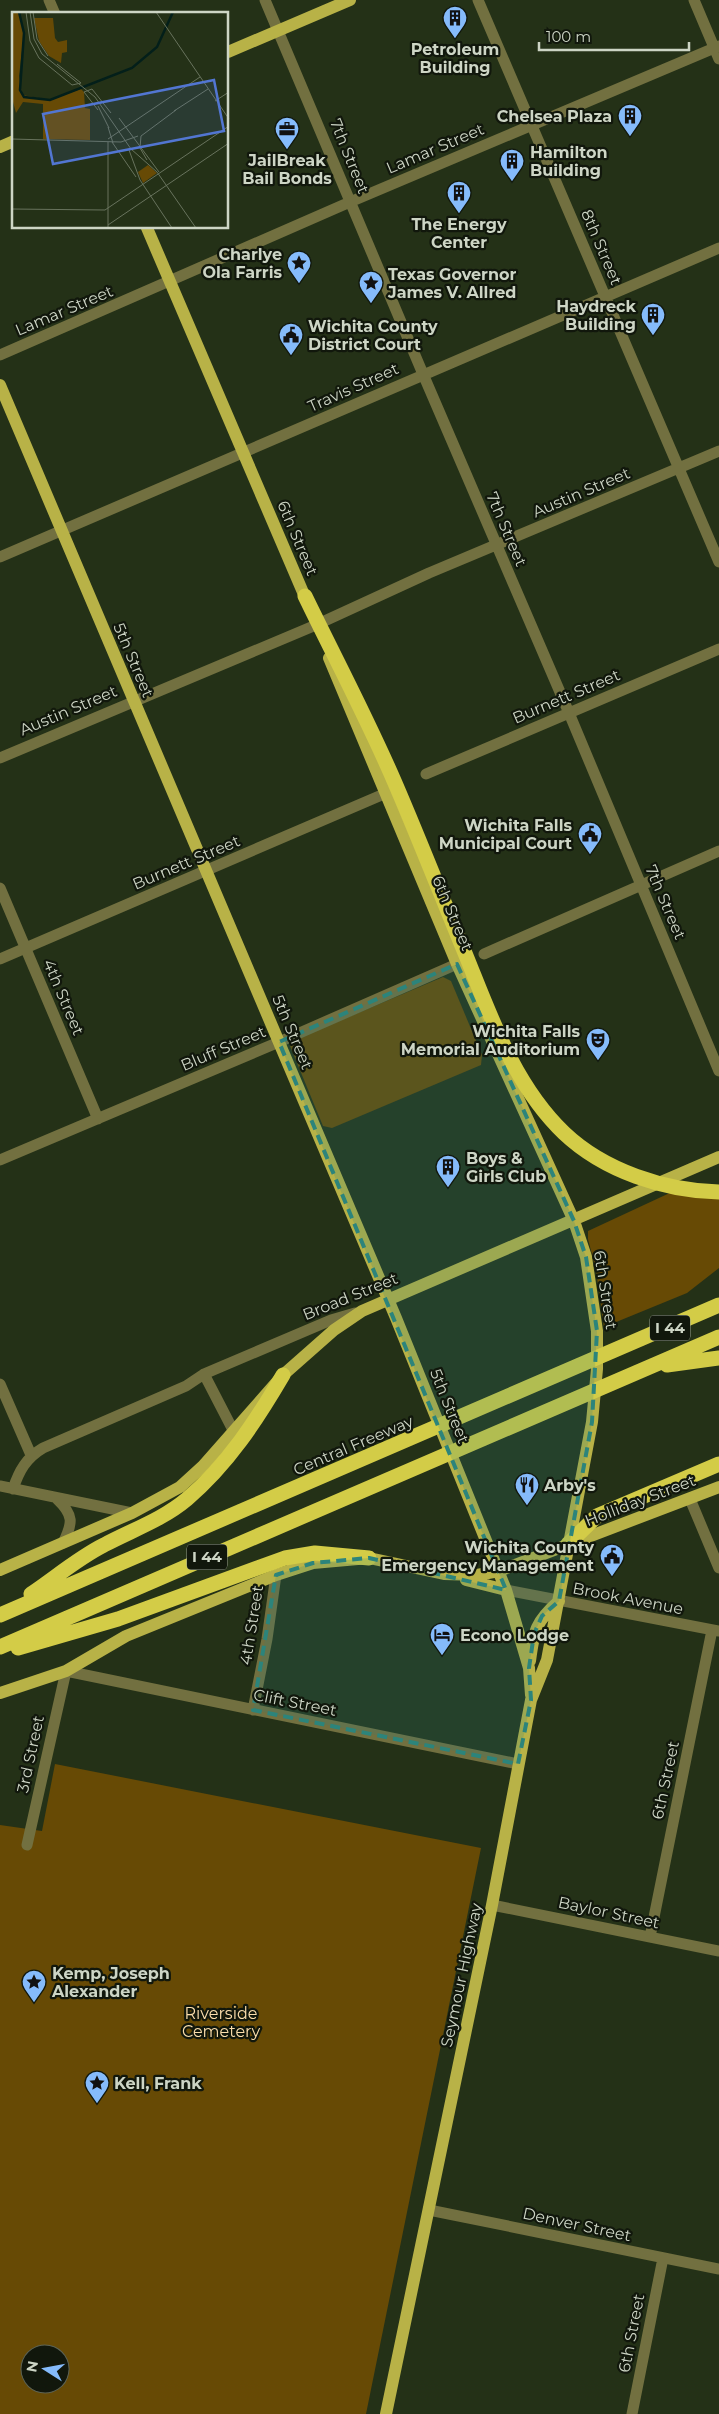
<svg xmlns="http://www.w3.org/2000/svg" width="719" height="2414" viewBox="0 0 719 2414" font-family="Montserrat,sans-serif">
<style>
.green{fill:#674a05;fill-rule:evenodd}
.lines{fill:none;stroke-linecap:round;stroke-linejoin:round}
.minor{stroke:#727040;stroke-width:11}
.major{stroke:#b8b247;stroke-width:12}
.highway{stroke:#d3cc47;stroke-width:15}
.marked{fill:#2c847b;fill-opacity:0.2;stroke:#2c847b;stroke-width:4;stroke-dasharray:10 6;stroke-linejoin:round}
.labels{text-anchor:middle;stroke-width:4.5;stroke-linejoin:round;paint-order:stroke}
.shield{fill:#11170c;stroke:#959c8e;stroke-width:1}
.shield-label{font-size:15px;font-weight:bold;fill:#cdd5c5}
.poi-label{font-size:16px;font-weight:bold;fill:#cdd5c5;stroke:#11170c;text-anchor:start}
.street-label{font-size:16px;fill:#cdd5c5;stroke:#11170c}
.park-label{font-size:16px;fill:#fbdeac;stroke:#11170c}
.inset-river{fill:none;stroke:#031f1a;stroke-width:2.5}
.inset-road{fill:none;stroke:#68735d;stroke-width:1}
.view{fill:#5276d2;fill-opacity:0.15;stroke:#5276d2;stroke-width:2.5}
.inset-edge{fill:none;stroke:#cdd5c5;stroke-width:2.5}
</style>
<rect width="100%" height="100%" fill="#243117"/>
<path class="green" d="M443 977 451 981 482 1055 481 1065 332 1128 323 1126 290 1046 292 1041Z
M674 1191 719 1195V1268L687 1293 604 1327 596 1270 588 1239V1231Z
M55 1764 481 1848 366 2414H0V1825L42 1831ZM30 2354H60V2384H30Z"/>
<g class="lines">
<path class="minor" d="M49 0 55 14
M265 0 423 374 569 713 719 1071
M478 0 719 562
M694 0 719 59
M0 355 350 202 719 46
M0 557 719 248
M318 624 429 573 719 451
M0 758 316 625
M426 774 719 649
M0 888 98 1119
M484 954 719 851
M0 959 384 794
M0 1160 279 1042 457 964
M204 1374 234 1432
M0 1384 31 1455
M0 1486 132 1513
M13 1489C19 1471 26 1458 43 1448L186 1386 204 1374 331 1320 355 1313
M57 1499C74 1515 73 1523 63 1543
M690 1499 719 1568
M506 1590 719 1631
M253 1710 267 1639 276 1575
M27 1845 66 1671 518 1764
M492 1905 719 1951
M650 1937 712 1630
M429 2210 719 2269
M632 2414 663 2258"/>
<path class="major" d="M228 52 350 0
M0 147 14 141
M147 228 308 604
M0 385 396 1318 506 1590 529 1668 531 1695
M329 658 457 964 574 1221 586 1257 597 1331V1369L592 1422 547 1660 531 1700 492 1905 386 2414
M0 1570 132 1513 180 1487 203 1466 283 1375 334 1330 362 1311 719 1157
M466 1580 506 1590
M530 1661C534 1631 535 1622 559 1601
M0 1693 66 1671 126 1636 276 1575 313 1563 369 1558 444 1574 477 1575 499 1571 719 1487"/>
<path class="highway" d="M305 596C335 658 368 720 395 783 420 841 443 900 467 958 492 1020 515 1086 564 1133 604 1171 665 1191 719 1192
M667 1365 719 1358
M568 1544 597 1516 719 1464
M31 1594C55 1578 78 1558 104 1545 132 1530 162 1520 187 1499 228 1464 256 1421 283 1375
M0 1615 719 1305
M0 1647 719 1337
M18 1648 118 1619 285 1558 315 1553 369 1558"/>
</g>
<path class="marked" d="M457 964 574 1221 586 1257 597 1331 592 1422 559 1601 542 1616 534 1634 529 1668 531 1700 518 1764 253 1710 276 1575 313 1563 369 1558 506 1590 279 1042Z"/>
<defs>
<symbol id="building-pin" viewBox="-11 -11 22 30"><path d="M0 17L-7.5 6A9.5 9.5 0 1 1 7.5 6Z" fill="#85bbfb" stroke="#11170c"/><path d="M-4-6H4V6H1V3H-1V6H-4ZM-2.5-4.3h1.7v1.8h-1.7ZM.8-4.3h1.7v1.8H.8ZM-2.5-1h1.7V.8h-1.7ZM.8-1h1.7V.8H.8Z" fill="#111"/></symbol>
<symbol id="office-pin" viewBox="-11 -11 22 30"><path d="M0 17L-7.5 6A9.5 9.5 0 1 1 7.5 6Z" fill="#85bbfb" stroke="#11170c"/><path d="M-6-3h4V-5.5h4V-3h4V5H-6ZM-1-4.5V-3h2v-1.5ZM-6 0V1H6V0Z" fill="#111"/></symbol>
<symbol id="sight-pin" viewBox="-11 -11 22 30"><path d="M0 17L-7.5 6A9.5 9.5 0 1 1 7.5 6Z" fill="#85bbfb" stroke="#11170c"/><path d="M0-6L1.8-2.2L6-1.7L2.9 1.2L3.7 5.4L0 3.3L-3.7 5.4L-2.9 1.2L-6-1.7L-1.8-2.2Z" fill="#111"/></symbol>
<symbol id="civic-pin" viewBox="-11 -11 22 30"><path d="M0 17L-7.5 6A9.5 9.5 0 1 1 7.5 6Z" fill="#85bbfb" stroke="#11170c"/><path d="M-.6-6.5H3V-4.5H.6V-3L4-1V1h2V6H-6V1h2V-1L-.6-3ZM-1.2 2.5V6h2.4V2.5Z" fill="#111"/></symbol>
<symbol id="theatre-pin" viewBox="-11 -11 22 30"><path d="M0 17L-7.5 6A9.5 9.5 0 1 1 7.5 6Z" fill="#85bbfb" stroke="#11170c"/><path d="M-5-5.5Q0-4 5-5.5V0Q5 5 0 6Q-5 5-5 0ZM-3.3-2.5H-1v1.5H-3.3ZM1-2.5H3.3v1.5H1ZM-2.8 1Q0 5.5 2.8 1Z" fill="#111"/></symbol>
<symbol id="restaurant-pin" viewBox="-11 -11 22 30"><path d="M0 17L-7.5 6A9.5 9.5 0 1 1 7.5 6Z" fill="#85bbfb" stroke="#11170c"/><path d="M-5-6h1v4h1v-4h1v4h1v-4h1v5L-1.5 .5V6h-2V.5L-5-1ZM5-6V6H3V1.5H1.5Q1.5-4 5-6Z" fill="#111"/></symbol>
<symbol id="hotel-pin" viewBox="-11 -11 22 30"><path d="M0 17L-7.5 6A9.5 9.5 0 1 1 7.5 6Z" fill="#85bbfb" stroke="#11170c"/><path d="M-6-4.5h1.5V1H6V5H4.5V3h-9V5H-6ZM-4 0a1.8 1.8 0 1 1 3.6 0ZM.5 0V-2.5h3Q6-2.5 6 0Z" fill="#111"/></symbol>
</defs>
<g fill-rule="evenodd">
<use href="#building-pin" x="441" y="4" width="28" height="38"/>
<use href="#building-pin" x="616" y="102" width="28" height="38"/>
<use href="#office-pin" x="273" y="115" width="28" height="38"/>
<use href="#building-pin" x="498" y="147" width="28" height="38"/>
<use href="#building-pin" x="445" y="179" width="28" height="38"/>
<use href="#sight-pin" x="285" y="249" width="28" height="38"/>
<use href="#sight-pin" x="357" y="269" width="28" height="38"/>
<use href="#building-pin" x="639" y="301" width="28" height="38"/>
<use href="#civic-pin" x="277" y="321" width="28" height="38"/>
<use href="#civic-pin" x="576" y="820" width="28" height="38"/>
<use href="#theatre-pin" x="584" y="1026" width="28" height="38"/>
<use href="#building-pin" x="434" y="1153" width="28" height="38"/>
<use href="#restaurant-pin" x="513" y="1471" width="28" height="38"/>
<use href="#civic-pin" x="598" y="1542" width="28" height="38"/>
<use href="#hotel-pin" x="428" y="1621" width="28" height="38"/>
<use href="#sight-pin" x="20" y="1968" width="28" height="38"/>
<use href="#sight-pin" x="83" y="2069" width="28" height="38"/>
</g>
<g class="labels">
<g class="shield">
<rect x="650" y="1315.5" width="40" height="25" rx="4"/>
<rect x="187" y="1544.5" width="40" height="25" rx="4"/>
</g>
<g class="shield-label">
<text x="670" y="1333">I 44</text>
<text x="207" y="1562">I 44</text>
</g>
<g class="poi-label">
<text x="455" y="55" text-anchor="middle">Petroleum<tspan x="455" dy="18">Building</tspan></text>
<text x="612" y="122" text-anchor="end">Chelsea Plaza</text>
<text x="530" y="158">Hamilton<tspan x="530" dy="18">Building</tspan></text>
<text x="287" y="166" text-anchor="middle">JailBreak<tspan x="287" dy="18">Bail Bonds</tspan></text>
<text x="459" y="230" text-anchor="middle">The Energy<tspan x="459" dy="18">Center</tspan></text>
<text x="282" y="260" text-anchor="end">Charlye<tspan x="282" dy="18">Ola Farris</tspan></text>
<text x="388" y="280">Texas Governor<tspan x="388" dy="18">James V. Allred</tspan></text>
<text x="636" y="312" text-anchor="end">Haydreck<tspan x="636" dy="18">Building</tspan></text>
<text x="308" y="332">Wichita County<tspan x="308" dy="18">District Court</tspan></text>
<text x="572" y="831" text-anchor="end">Wichita Falls<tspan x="572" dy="18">Municipal Court</tspan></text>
<text x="580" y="1037" text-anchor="end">Wichita Falls<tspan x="580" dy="18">Memorial Auditorium</tspan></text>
<text x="466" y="1164">Boys &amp;<tspan x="466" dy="18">Girls Club</tspan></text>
<text x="544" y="1491">Arby's</text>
<text x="594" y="1553" text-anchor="end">Wichita County<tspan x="594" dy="18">Emergency Management</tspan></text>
<text x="460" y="1641">Econo Lodge</text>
<text x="52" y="1979">Kemp, Joseph<tspan x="52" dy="18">Alexander</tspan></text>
<text x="114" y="2089">Kell, Frank</text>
</g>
<g class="street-label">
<text transform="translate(435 148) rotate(-23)" y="6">Lamar Street</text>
<text transform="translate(350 156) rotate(68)" y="6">7th Street</text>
<text transform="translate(602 247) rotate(67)" y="6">8th Street</text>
<text transform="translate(64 310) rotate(-23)" y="6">Lamar Street</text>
<text transform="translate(353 387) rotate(-24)" y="6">Travis Street</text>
<text transform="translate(581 492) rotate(-23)" y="6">Austin Street</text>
<text transform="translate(507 529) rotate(67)" y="6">7th Street</text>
<text transform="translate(298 538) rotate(67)" y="6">6th Street</text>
<text transform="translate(134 660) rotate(67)" y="6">5th Street</text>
<text transform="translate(566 696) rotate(-23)" y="6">Burnett Street</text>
<text transform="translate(68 710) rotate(-23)" y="6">Austin Street</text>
<text transform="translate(186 862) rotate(-23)" y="6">Burnett Street</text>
<text transform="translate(666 902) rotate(67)" y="6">7th Street</text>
<text transform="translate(453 913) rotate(67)" y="6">6th Street</text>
<text transform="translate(64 997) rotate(67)" y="6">4th Street</text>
<text transform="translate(293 1032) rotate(67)" y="6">5th Street</text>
<text transform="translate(223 1048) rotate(-23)" y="6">Bluff Street</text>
<text transform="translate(606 1290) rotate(81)" y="6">6th Street</text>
<text transform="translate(350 1296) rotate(-22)" y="6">Broad Street</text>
<text transform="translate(450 1406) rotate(68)" y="6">5th Street</text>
<text transform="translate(353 1445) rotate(-23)" y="6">Central Freeway</text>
<text transform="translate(640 1500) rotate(-21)" y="6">Holliday Street</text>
<text transform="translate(628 1598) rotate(11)" y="6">Brook Avenue</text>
<text transform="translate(251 1625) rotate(-81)" y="6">4th Street</text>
<text transform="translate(295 1702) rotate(11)" y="6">Clift Street</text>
<text transform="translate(30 1754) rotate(-78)" y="6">3rd Street</text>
<text transform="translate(665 1780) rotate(-78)" y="6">6th Street</text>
<text transform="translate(609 1912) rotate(12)" y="6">Baylor Street</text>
<text transform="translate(461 1975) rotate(-78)" y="6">Seymour Highway</text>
<text transform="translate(577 2224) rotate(12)" y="6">Denver Street</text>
<text transform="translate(631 2333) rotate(-79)" y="6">6th Street</text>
</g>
<g class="park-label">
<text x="221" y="2019">Riverside<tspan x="221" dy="18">Cemetery</tspan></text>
</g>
</g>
<g transform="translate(12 12)">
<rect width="216" height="216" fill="#243117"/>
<path d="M0 0H7L12 21 7 64 10 83 38 88 69 77 72 80 73 96 78 97V128L31 127V92L11 90 4 101 0 86ZM22 6H41L43 26 46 30 55 28V40L50 41 49 51 37 44 27 29ZM136 153 145 161 131 171 126 160Z" fill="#674a05"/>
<path class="inset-river" d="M7 0 12 21 8 78 12 85 38 88 120 56 145 35 161 0"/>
<path class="inset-road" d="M14 0 18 29 27 46 60 73 69 71 45 52M18 0 22 27 30 42 83 85 119 137 145 160 184 216M21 0 25 27 36 44M144 0 217 107M203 89 217 80M86 94 97 116M86 98 72 80 80 77 99 101M162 99 196 77M107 106 147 160M96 115 101 131M0 127 109 130 126 124M96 127 188 65M100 130 124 165M117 138 128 168 160 216M135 148 128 136 129 124 164 98M0 197 93 198 217 114M96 213 217 131M96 216V130"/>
<path class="view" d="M202 68 212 119 41 152 31 102Z"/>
<rect width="216" height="216" class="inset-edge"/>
</g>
<g transform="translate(45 2369) rotate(281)"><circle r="24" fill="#11170c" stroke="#5c6356"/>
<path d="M0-4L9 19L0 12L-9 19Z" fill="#85bbfb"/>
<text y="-8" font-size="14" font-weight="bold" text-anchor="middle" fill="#cdd5c5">N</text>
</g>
<path d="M539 42v8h150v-8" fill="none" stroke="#cdd5c5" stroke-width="2.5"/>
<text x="546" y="42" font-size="15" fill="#cdd5c5" stroke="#11170c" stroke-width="4" paint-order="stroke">100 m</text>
</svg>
